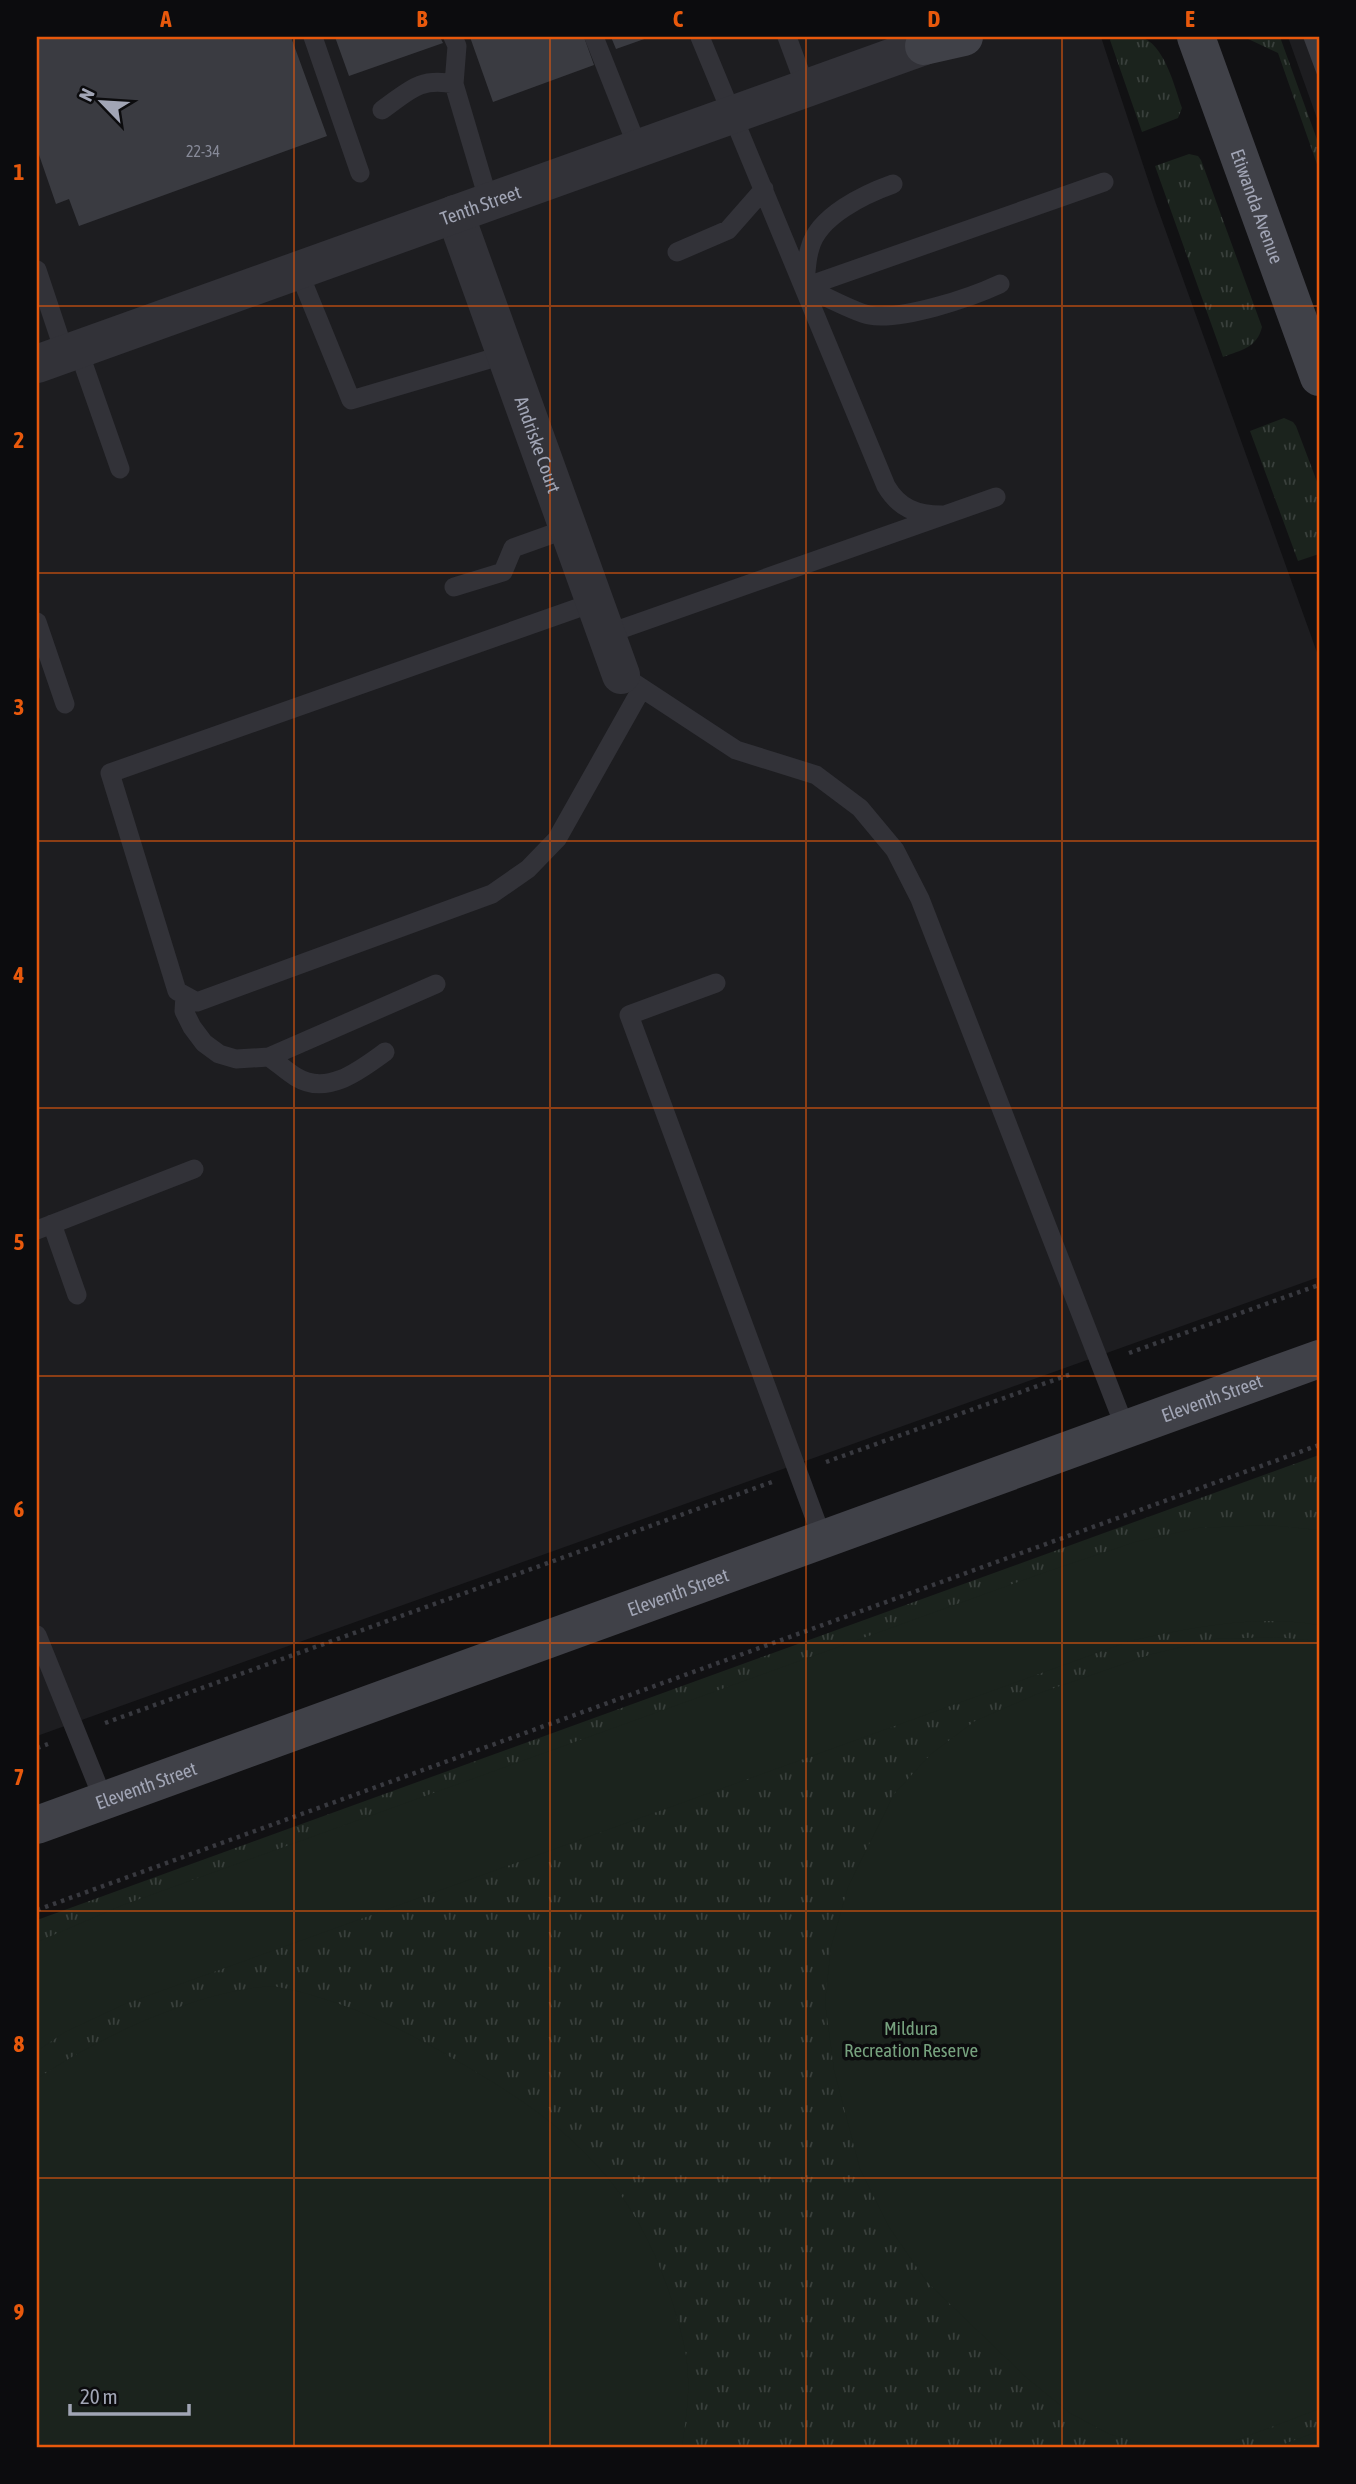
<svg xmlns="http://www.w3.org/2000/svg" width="1356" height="2484" viewBox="0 0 1356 2484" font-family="'Asap Condensed',sans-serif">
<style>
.built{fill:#1d1d20}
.grass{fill:url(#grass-tufts)}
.pitch{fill:#1b231d}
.building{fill:#3a3b41}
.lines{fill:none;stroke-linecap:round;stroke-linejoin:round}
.path{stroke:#38393f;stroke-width:4.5;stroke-dasharray:3.5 5;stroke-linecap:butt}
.lane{stroke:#323238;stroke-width:19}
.street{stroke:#323238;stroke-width:38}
.secondary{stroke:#404148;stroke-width:38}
.grid{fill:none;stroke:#e8590c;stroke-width:2;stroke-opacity:0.55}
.labels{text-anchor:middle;stroke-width:7;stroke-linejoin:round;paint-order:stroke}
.number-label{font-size:16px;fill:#878a98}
.street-label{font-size:19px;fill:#a1a5b5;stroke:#0c0c0e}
.park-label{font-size:19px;fill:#76a17e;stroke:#0c0c0e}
.neatline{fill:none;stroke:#e8590c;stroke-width:2.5}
.grid-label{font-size:23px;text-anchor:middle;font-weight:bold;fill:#e8590c}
</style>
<defs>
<pattern id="grass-tufts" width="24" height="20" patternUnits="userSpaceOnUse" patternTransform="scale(1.75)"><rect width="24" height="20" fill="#1b231d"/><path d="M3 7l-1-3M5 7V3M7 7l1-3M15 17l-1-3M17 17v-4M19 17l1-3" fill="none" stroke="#39403c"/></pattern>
</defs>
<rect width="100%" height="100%" fill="#111113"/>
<path class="built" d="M37 37H1101L1155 201 1319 658V1277L37 1736Z
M1288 37H1319V124Z"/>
<path class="grass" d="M1111 37C1120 37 1131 35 1140 37 1164 42 1175 88 1182 108L1178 118 1142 132 1110 40Z
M1244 37H1280L1319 145V170L1278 53Z
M1189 154 1198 156 1201 160 1262 327C1257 348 1241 350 1223 357L1155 166Z
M1284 418 1293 422 1296 426 1319 487V554L1298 561 1250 431Z
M1319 1455V2447H37V1920Z"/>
<path class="pitch" d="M1267 1525 1319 1530V1625C1256 1614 1192 1627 1130 1641L125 2004 65 2032 37 2051V1942L123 1905 1043 1573 1135 1542 1198 1528Z
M1274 1637 1319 1641V2409L1234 2441 1210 2447H1155L1109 2434 1070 2413 1028 2379 927 2282 889 2227 860 2169 834 2070 825 2002 831 1947 848 1887 894 1794 931 1754 975 1721 1037 1694 1152 1654 1216 1639Z
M273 1986C339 1998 402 2028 459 2062 565 2123 634 2180 672 2301 679 2325 688 2352 688 2378 689 2401 685 2425 682 2447H37V2079C98 2037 200 1990 273 1986Z
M1319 2431V2447H1276Z"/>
<path class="building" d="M37 37H291L327 136 79 226 69 199 56 204 37 149Z
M335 37H440L443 43 349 76Z
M470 37H584L594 65 493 102Z
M611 37H650L616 49Z
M1303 37H1319V80Z"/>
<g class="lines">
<path class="path" d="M1129 1353 1319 1285
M826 1462 1071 1374
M105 1723 772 1482
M37 1748 48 1744
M37 1910 1319 1445"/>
<path class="lane" d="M313 37 360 173
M453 37 457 46 454 84 489 202
M594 37 638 148
M700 37 886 486C899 508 916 515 942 515
M787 37 806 88
M382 110C409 91 419 77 454 84
M677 252 728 230 764 189
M37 270 65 354
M298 270 351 400 507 354
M805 286C806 274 806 260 810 248 818 216 865 194 893 184
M805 287 1104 182
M805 287C821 294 854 312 869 315 901 321 970 298 1000 284
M78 349 120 469
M454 587 503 572 513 548 569 528
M595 602 110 773 177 991 197 1002 492 894 528 869 557 839 642 688
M37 622 65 704
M607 634 996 497
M631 681 736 750 816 775 860 808 895 850 920 899 1126 1430
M716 983 629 1015 823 1540
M185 996 184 1011 192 1027 204 1043 219 1054 236 1059 269 1057 436 984
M269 1057C278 1063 286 1071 296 1077 327 1096 359 1071 385 1052
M52 1224 77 1295
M37 1230 194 1169
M37 1635 104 1801"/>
<g class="street">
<path id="s1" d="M455 214 621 675"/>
<path id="s2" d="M37 364 924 46"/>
</g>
<g class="secondary">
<path id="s3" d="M1196 37 1319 377"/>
<path d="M924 46 964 37"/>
<path id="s4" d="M37 1825 1319 1359"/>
</g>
</g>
<path class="grid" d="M294 37V2447M550 37V2447M806 37V2447M1062 37V2447M37 306H1319M37 573H1319M37 841H1319M37 1108H1319M37 1376H1319M37 1643H1319M37 1911H1319M37 2178H1319"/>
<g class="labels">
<g class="number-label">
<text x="203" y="157">22-34</text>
</g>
<g class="street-label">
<text dy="7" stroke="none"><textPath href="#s2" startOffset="471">Tenth Street</textPath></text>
<text dy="7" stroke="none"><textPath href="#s3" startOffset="180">Etiwanda Avenue</textPath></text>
<text dy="7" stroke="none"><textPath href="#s1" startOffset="245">Andriske Court</textPath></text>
<text dy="7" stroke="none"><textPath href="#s4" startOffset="1250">Eleventh Street</textPath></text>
<text dy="7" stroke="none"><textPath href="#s4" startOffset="682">Eleventh Street</textPath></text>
<text dy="7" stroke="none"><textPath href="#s4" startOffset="116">Eleventh Street</textPath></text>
</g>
<g class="park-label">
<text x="911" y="2035">Mildura<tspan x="911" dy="22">Recreation Reserve</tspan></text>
</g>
</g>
<rect width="1356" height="2484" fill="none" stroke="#0c0c0e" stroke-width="77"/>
<g transform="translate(102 102) rotate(295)" stroke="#0c0c0e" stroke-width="5" paint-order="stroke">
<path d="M0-5L12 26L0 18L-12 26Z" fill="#a1a5b5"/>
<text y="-10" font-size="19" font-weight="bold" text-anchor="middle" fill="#a1a5b5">N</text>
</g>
<path d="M70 2404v10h119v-10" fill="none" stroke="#a1a5b5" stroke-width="3.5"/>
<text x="80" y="2404" font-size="21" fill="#a1a5b5" stroke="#0c0c0e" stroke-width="5" paint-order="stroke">20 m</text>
<rect x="38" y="38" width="1280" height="2408" class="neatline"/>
<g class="grid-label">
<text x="166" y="27">A</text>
<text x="422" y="27">B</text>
<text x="678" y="27">C</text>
<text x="934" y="27">D</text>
<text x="1190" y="27">E</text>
<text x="19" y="180">1</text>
<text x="19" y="448">2</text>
<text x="19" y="715">3</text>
<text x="19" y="983">4</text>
<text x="19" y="1250">5</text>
<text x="19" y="1517">6</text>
<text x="19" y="1785">7</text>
<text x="19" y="2052">8</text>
<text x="19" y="2320">9</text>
</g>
</svg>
